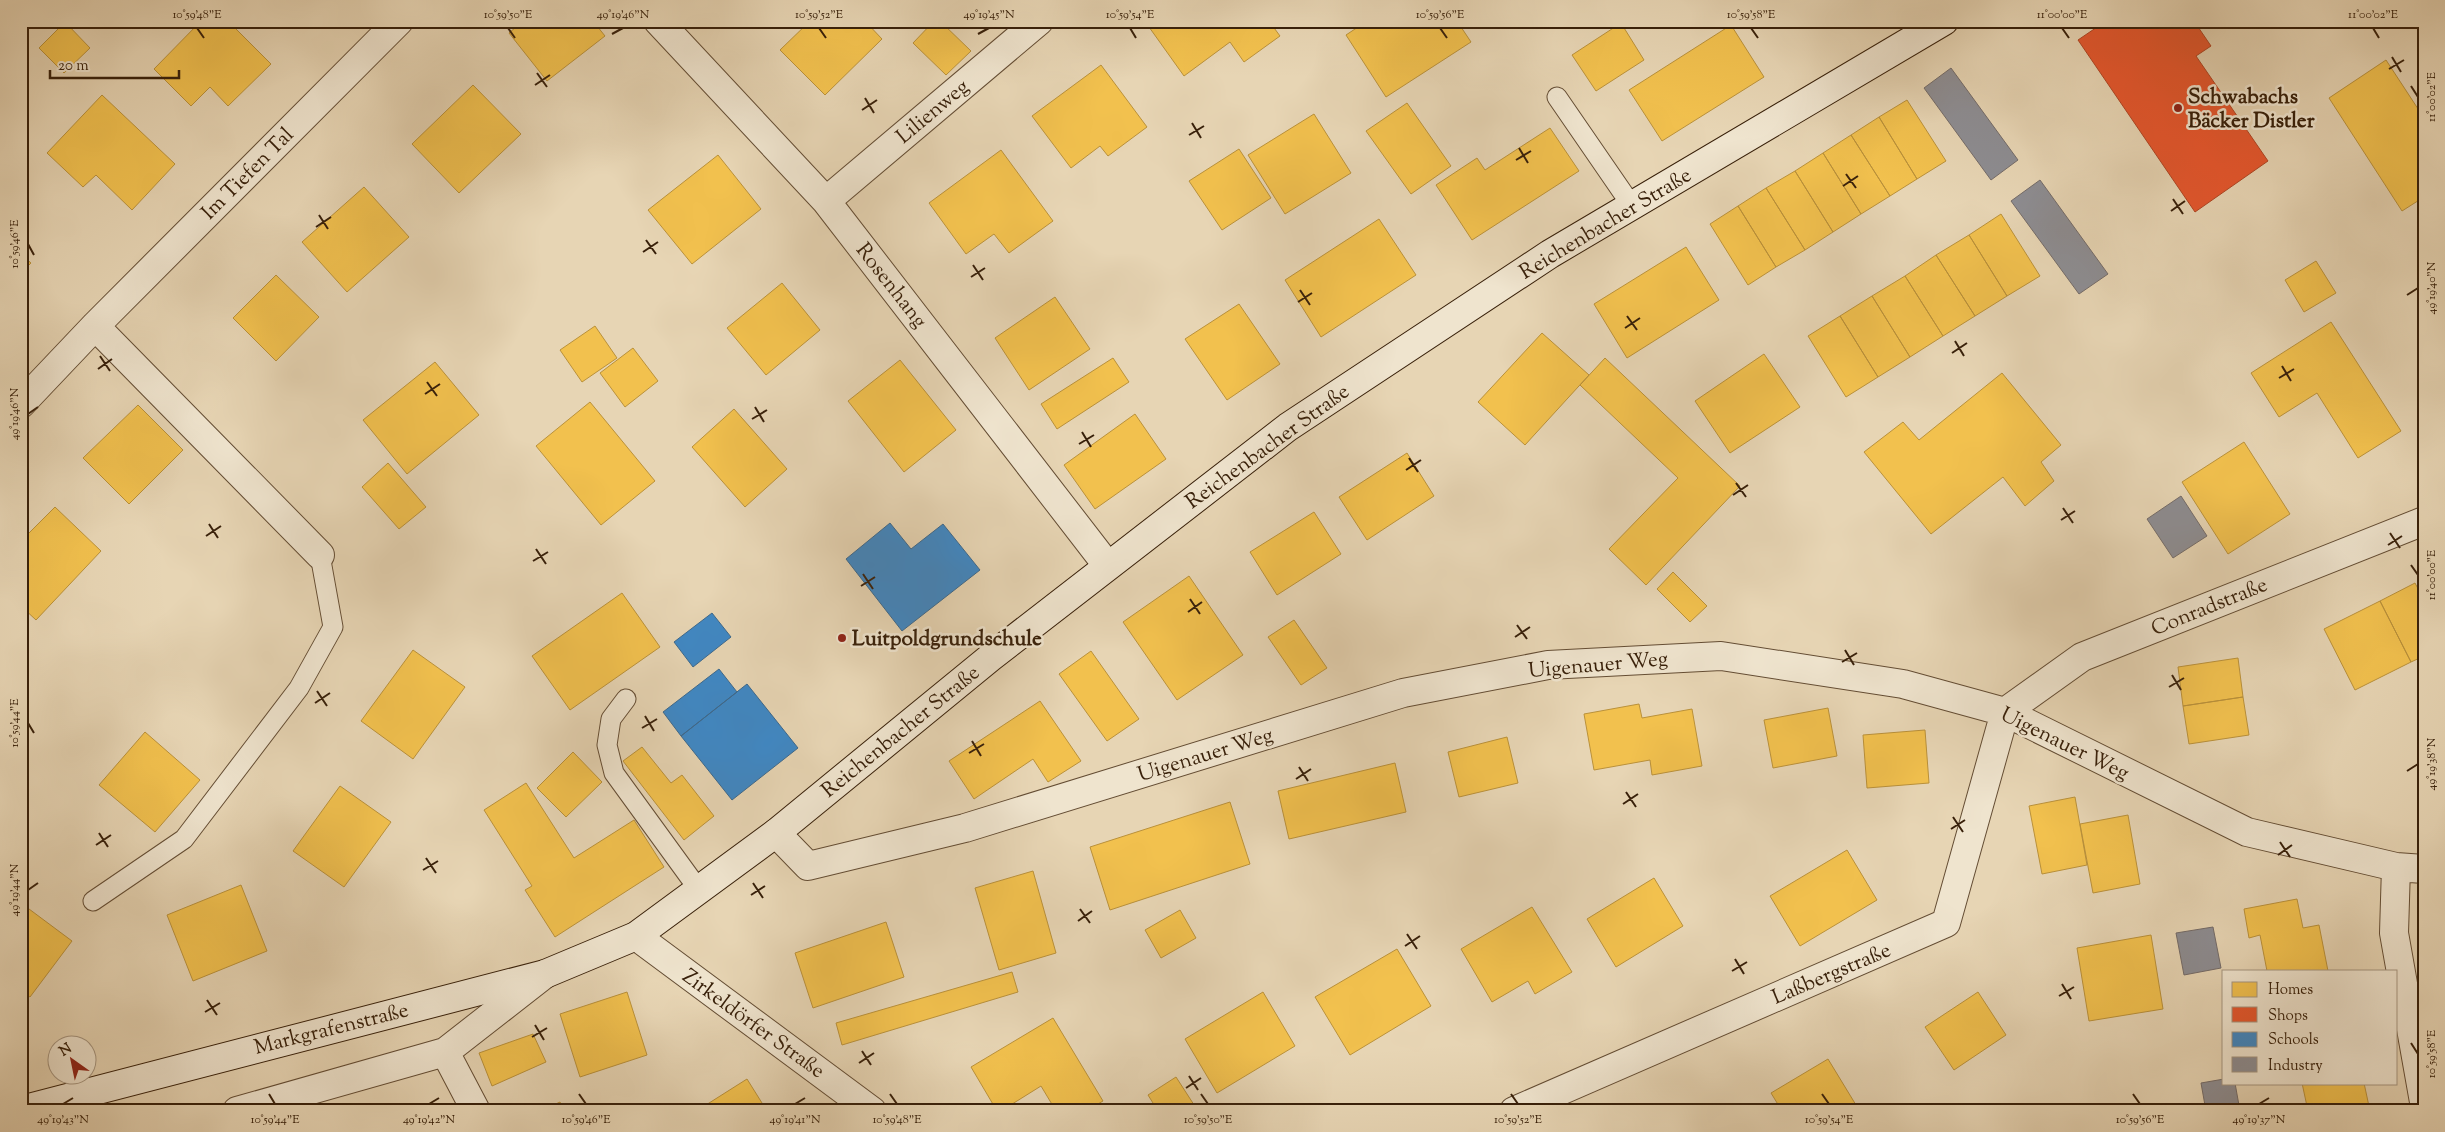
<svg xmlns="http://www.w3.org/2000/svg" width="2445" height="1132" viewBox="0 0 2445 1132" font-family="'Sorts Mill Goudy',serif">
<style>
.homes{fill:#f2c14e;stroke:#ba913a}
.shops{fill:#e4572e;stroke:#b04623}
.schools{fill:#3f88c5;stroke:#3d698d}
.industry{fill:#8d8d92;stroke:#746c69}
.lines{fill:none;stroke-linecap:round;stroke-linejoin:round}
.service-casing{stroke:#644d34;stroke-width:21}
.minor-casing{stroke:#644d34;stroke-width:30}
.secondary-casing{stroke:#38200a;stroke-width:30}
.service{stroke:#efe4ce;stroke-width:19}
.minor{stroke:#efe4ce;stroke-width:28}
.secondary{stroke:#efe4ce;stroke-width:28}
.ticks{fill:none;stroke:#38200a;stroke-width:2}
.poi-dot{fill:#8f2418;stroke:#efe4ce;stroke-width:2}
.labels{text-anchor:middle;stroke-width:5;stroke-linejoin:round;paint-order:stroke}
.poi-label{font-size:21px;font-weight:bold;fill:#38200a;stroke:#efe4ce;text-anchor:start}
.street-label{font-size:21px;fill:#38200a;stroke:#efe4ce}
.neatline{fill:none;stroke:#38200a;stroke-width:2}
.ticks-label{font-size:12px;text-anchor:middle;fill:#38200a}
</style>
<rect width="100%" height="100%" fill="#e7d5b4"/>
<filter id="stains"><feTurbulence type="fractalNoise" baseFrequency=".004" numOctaves="4"/><feColorMatrix values="0 0 0 0 .2 0 0 0 0 .09 0 0 0 0 .02 0 0 0 .5 -.17"/></filter>
<radialGradient id="worn" r=".72"><stop offset=".6" stop-color="#630" stop-opacity="0"/><stop offset="1" stop-color="#630" stop-opacity=".3"/></radialGradient>
<path class="homes" d="M201 21H228L271 64 228 106 210 87 191 106 154 69Z
M523 21H593L605 36 547 81 509 33Z
M810 21H865L882 39 825 95 780 50Z
M934 21H940L971 51 946 75 913 43Z
M1157 21H1269L1280 36 1244 62 1230 42 1184 76 1149 27Z
M1367 21H1457L1471 42 1386 97 1346 35Z
M65 22 90 48 64 73 39 48Z
M1621 23 1644 60 1596 91 1572 55Z
M1731 25 1764 77 1662 141 1629 90Z
M2386 60 2424 118V197L2402 211 2329 98Z
M1101 65 1147 127 1108 156 1100 146 1071 168 1032 116Z
M473 85 521 134 459 193 412 144Z
M102 95 175 164 132 210 96 175 83 187 47 153Z
M1907 100 1946 161 1917 179 1879 117Z
M1407 103 1451 166 1411 194 1366 131Z
M1314 114 1351 173 1285 214 1248 155Z
M1879 117 1917 179 1890 196 1851 135Z
M1550 128 1579 171 1472 240 1436 185 1477 158 1485 170Z
M1851 135 1890 196 1861 214 1823 153Z
M1239 149 1271 198 1222 230 1189 181Z
M1001 150 1053 221 1009 253 994 234 966 254 929 203Z
M1823 153 1861 214 1833 232 1795 171Z
M718 155 761 209 692 264 648 210Z
M1795 171 1833 232 1805 250 1766 188Z
M364 187 409 237 347 292 302 242Z
M1766 188 1805 250 1776 267 1738 206Z
M1738 206 1776 267 1748 285 1710 224Z
M2001 214 2040 276 2007 296 1969 235Z
M1379 219 1416 275 1321 337 1285 280Z
M1969 235 2007 296 1975 316 1936 255Z
M1686 247 1719 300 1627 358 1594 304Z
M21 254 31 263 21 273Z
M1936 255 1975 316 1943 336 1905 276Z
M2316 261 2336 293 2304 312 2285 280Z
M276 275 319 317 276 361 233 318Z
M1905 276 1943 336 1910 357 1872 296Z
M782 283 820 330 766 375 727 328Z
M1872 296 1910 357 1878 377 1840 316Z
M1055 297 1090 349 1029 390 995 338Z
M1239 304 1280 364 1227 400 1185 339Z
M1840 316 1878 377 1846 397 1808 336Z
M2331 322 2401 431 2358 458 2317 393 2279 417 2251 373Z
M595 326 617 358 582 382 560 350Z
M1542 333 1589 375 1525 445 1478 402Z
M633 348 658 381 625 407 600 373Z
M1764 354 1800 407 1730 453 1695 401Z
M1113 358 1129 382 1057 429 1041 404Z
M1605 358 1740 486 1646 585 1609 549 1678 478 1580 385Z
M900 360 956 430 904 472 848 401Z
M435 362 479 415 407 474 363 420Z
M2002 373 2061 445 2041 462 2054 481 2025 506 2003 477 1931 534 1864 452 1903 422 1919 440Z
M590 402 655 481 601 525 536 446Z
M138 405 183 450 129 504 83 458Z
M734 409 787 469 745 507 692 447Z
M1135 414 1166 459 1095 509 1064 465Z
M2244 442 2290 514 2228 554 2182 482Z
M1407 453 1434 496 1367 540 1339 497Z
M388 463 426 507 399 529 362 487Z
M55 507 101 551 36 620 21 606V541Z
M1314 512 1341 554 1277 595 1250 552Z
M1673 572 1707 606 1690 622 1657 589Z
M1189 576 1243 655 1177 700 1123 622Z
M2415 583 2424 600V656L2411 662 2380 601Z
M622 593 660 647 570 710 532 656Z
M2380 601 2411 662 2355 690 2324 629Z
M1294 620 1327 668 1301 685 1268 637Z
M413 650 465 687 413 759 361 721Z
M1091 651 1139 719 1107 741 1059 674Z
M2238 658 2243 697 2183 706 2178 667Z
M2243 697 2249 735 2189 744 2183 706Z
M1040 701 1081 761 1048 782 1033 759 974 799 949 761Z
M1639 704 1642 718 1692 709 1702 766 1652 775 1650 760 1594 770 1584 714Z
M1828 708 1837 756 1773 768 1764 720Z
M1925 730 1929 783 1867 788 1863 735Z
M145 732 200 780 155 832 99 785Z
M1507 737 1518 783 1459 797 1448 752Z
M642 747 671 783 682 775 714 816 684 840 623 761Z
M573 752 602 782 566 817 537 788Z
M1395 763 1406 812 1289 839 1278 791Z
M526 783 574 858 634 820 664 867 555 937 525 890 532 886 484 810Z
M340 786 391 822 344 887 293 851Z
M2075 797 2087 865 2042 874 2029 806Z
M1230 802 1250 864 1110 910 1090 847Z
M2128 815 2140 884 2093 893 2080 824Z
M1847 850 1877 900 1800 946 1770 896Z
M1033 871 1056 953 999 970 975 888Z
M1654 878 1683 926 1616 967 1587 919Z
M241 885 267 951 193 981 167 915Z
M2297 899 2303 928 2319 925 2328 971H2267L2260 935 2249 938 2244 909Z
M21 903 72 941 30 997 21 991Z
M1532 907 1572 972 1535 994 1528 981 1492 1002 1461 949Z
M1180 910 1196 938 1161 958 1145 930Z
M886 922 904 977 813 1008 795 953Z
M2151 935 2163 1009 2089 1021 2077 948Z
M1397 949 1431 1006 1350 1055 1315 997Z
M1012 972 1018 992 842 1045 836 1023Z
M627 992 647 1055 580 1077 560 1014Z
M1263 992 1295 1046 1217 1093 1185 1039Z
M1978 992 2006 1035 1954 1070 1925 1027Z
M1053 1018 1103 1101 1086 1111H1056L1041 1086 1001 1111H997L971 1067Z
M533 1034 546 1062 492 1086 479 1053Z
M1828 1059 1856 1105 1846 1111H1782L1771 1093Z
M1176 1077 1198 1111H1158L1148 1095Z
M747 1079 767 1111H699L698 1110Z
M2302 1083H2364L2370 1111H2308Z
M560 1102 564 1111H541Z"/>
<path class="shops" d="M2106 21H2194L2211 46 2196 56 2268 161 2195 212 2078 40Z"/>
<path class="schools" d="M890 523 911 549 943 524 980 570 902 631 846 559Z
M712 613 731 637 693 667 674 642Z
M719 669 737 692 681 736 663 712Z
M747 684 798 748 732 800 681 736Z"/>
<path class="industry" d="M1951 68 2018 160 1991 180 1924 88Z
M2040 180 2108 274 2079 294 2011 201Z
M2181 496 2207 536 2173 558 2147 519Z
M2213 927 2221 968 2184 975 2176 933Z
M2224 1079V1083H2235L2240 1111H2206L2201 1083Z"/>
<g class="lines">
<defs>
<path id="service" d="M1557 97 1632 206
M626 699 611 719 607 745 614 773 699 890
M93 901 184 839 299 688 333 627 320 555"/>
<path id="minor" d="M658 21 826 201 1107 565
M826 201 1039 21
M95 326 320 555
M21 404 95 326 399 21
M776 833 808 866 965 828 1403 693 1548 665 1721 656 1903 684 2005 712 2247 832 2396 867 2424 869
M2396 867 2394 933 2424 1102
M636 936 872 1111
M445 1052 476 1111
M237 1111 445 1052 545 974
M1514 1111 1946 923 2005 712 2082 657 2424 521"/>
<path id="secondary" d="M21 1110 545 974 636 936 776 833 991 657 1288 427 1550 254 1944 21"/>
</defs>
<use href="#service" class="service-casing"/>
<use href="#minor" class="minor-casing"/>
<use href="#secondary" class="secondary-casing"/>
<use href="#service" class="service"/>
<use href="#minor" class="minor"/>
<use href="#secondary" class="secondary"/>
</g>
<path class="ticks" d="M197 28 204 38M508 28 515 38M819 28 826 38M1130 28 1136 38M1440 28 1447 38M1751 28 1758 38M2062 28 2069 38M2373 28 2379 38M612 34 623 28M978 34 989 28M2392 57 2401 72M2389 69 2404 60M537 73 547 87M535 85 550 75M2411 86 2418 97M865 98 874 113M862 110 877 100M1192 123 1201 138M1189 135 1204 126M1519 148 1528 163M1516 160 1531 151M1846 174 1856 188M1843 186 1858 176M2173 199 2183 214M2171 211 2185 201M319 215 328 229M316 227 331 217M646 240 656 254M28 244 34 255M643 252 658 242M973 265 983 280M971 277 985 268M1300 290 1310 305M2407 295 2418 288M1298 302 1312 293M1627 316 1637 330M1625 328 1640 318M1955 341 1964 356M1952 353 1967 343M100 356 110 371M2282 366 2291 381M98 369 112 359M2279 378 2294 369M427 382 437 396M425 394 440 384M755 407 764 422M28 414 38 407M752 419 767 410M1082 432 1091 447M1079 444 1094 435M1409 458 1418 472M1406 470 1421 460M1736 483 1746 497M1733 495 1748 485M2063 508 2073 523M2061 520 2075 511M209 524 218 538M2390 533 2400 548M206 536 221 526M2388 545 2402 536M536 549 546 564M533 561 548 552M2411 565 2418 575M863 574 873 589M861 586 875 577M1190 599 1200 614M1188 612 1202 602M1517 625 1527 639M1515 637 1530 627M1845 650 1854 665M1842 662 1857 653M2172 675 2181 690M2169 687 2184 678M317 691 327 706M315 703 330 693M645 716 654 731M28 723 34 733M642 728 657 719M972 741 981 756M969 753 984 744M1299 767 1308 781M2407 771 2418 764M1296 779 1311 769M1626 792 1636 807M1623 804 1638 794M1953 817 1963 832M1951 829 1965 820M99 833 108 847M2280 842 2290 857M96 845 111 835M2278 855 2292 845M426 858 436 873M423 870 438 861M753 883 763 898M28 890 38 883M751 895 765 886M1080 909 1090 923M1078 921 1092 911M1407 934 1417 949M1405 946 1420 936M1735 959 1744 974M1732 971 1747 962M2062 984 2071 999M2059 996 2074 987M207 1000 217 1015M205 1012 220 1003M535 1025 544 1040M532 1037 547 1028M2411 1043 2418 1054M862 1051 871 1065M859 1063 874 1053M1189 1076 1198 1090M1186 1088 1201 1078M269 1094 275 1104M579 1094 586 1104M890 1094 897 1104M1201 1094 1208 1104M1511 1094 1518 1104M1822 1094 1829 1104M2133 1094 2140 1104M63 1104 73 1098M429 1104 439 1098M795 1104 805 1098M2259 1104 2269 1098"/>
<g class="poi-dot">
<circle cx="2178" cy="108" r="5"/>
<circle cx="842" cy="638" r="5"/>
</g>
<g class="labels">
<g class="poi-label">
<text x="2188" y="103">Schwabachs<tspan x="2188" dy="24">Bäcker Distler</tspan></text>
<text x="852" y="645">Luitpoldgrundschule</text>
</g>
<g class="street-label">
<text transform="translate(932 111) rotate(-40)" y="7">Lilienweg</text>
<text transform="translate(247 173) rotate(-45)" y="7">Im Tiefen Tal</text>
<text transform="translate(1605 223) rotate(-31)" y="7">Reichenbacher Straße</text>
<text transform="translate(892 285) rotate(52)" y="7">Rosenhang</text>
<text transform="translate(1267 446) rotate(-36)" y="7">Reichenbacher Straße</text>
<text transform="translate(2209 606) rotate(-22)" y="7">Conradstraße</text>
<text transform="translate(1598 664) rotate(-5)" y="7">Uigenauer Weg</text>
<text transform="translate(900 731) rotate(-39)" y="7">Reichenbacher Straße</text>
<text transform="translate(2065 743) rotate(26)" y="7">Uigenauer Weg</text>
<text transform="translate(1205 754) rotate(-17)" y="7">Uigenauer Weg</text>
<text transform="translate(1831 973) rotate(-23)" y="7">Laßbergstraße</text>
<text transform="translate(754 1023) rotate(36)" y="7">Zirkeldörfer Straße</text>
<text transform="translate(331 1028) rotate(-14)" y="7">Markgrafenstraße</text>
</g>
</g>
<rect width="2445" height="1132" fill="none" stroke="#e7d5b4" stroke-width="55"/>
<rect x="2222" y="970" width="175" height="115" fill="#efe4ce" stroke="#a69680"/>
<rect x="2232" y="982" width="25" height="15" fill="#f2c14e" stroke="#a69680"/>
<text x="2268" y="994" font-size="15" fill="#38200a">Homes</text>
<rect x="2232" y="1007" width="25" height="15" fill="#e4572e" stroke="#a69680"/>
<text x="2268" y="1020" font-size="15" fill="#38200a">Shops</text>
<rect x="2232" y="1032" width="25" height="15" fill="#3f88c5" stroke="#a69680"/>
<text x="2268" y="1044" font-size="15" fill="#38200a">Schools</text>
<rect x="2232" y="1057" width="25" height="15" fill="#8d8d92" stroke="#a69680"/>
<text x="2268" y="1070" font-size="15" fill="#38200a">Industry</text>
<g transform="translate(72 1060) rotate(327)"><circle r="24" fill="#efe4ce" stroke="#a69680"/>
<path d="M0-4L9 19L0 12L-9 19Z" fill="#8f2418"/>
<text y="-8" font-size="14" font-weight="bold" text-anchor="middle" fill="#38200a">N</text>
</g>
<path d="M50 70v8h129v-8" fill="none" stroke="#38200a" stroke-width="2.5"/>
<text x="58" y="70" font-size="15" fill="#38200a" stroke="#efe4ce" stroke-width="4" paint-order="stroke">20 m</text>
<rect x="28" y="28" width="2390" height="1076" class="neatline"/>
<g class="ticks-label">
<text x="197" y="18">10°59'48"E</text>
<text x="508" y="18">10°59'50"E</text>
<text x="623" y="18">49°19'46"N</text>
<text x="819" y="18">10°59'52"E</text>
<text x="989" y="18">49°19'45"N</text>
<text x="1130" y="18">10°59'54"E</text>
<text x="1440" y="18">10°59'56"E</text>
<text x="1751" y="18">10°59'58"E</text>
<text x="2062" y="18">11°00'00"E</text>
<text x="2373" y="18">11°00'02"E</text>
<text transform="translate(2431 97) rotate(-90)" y="4">11°00'02"E</text>
<text transform="translate(14 244) rotate(-90)" y="4">10°59'46"E</text>
<text transform="translate(2431 288) rotate(-90)" y="4">49°19'40"N</text>
<text transform="translate(14 414) rotate(-90)" y="4">49°19'46"N</text>
<text transform="translate(2431 575) rotate(-90)" y="4">11°00'00"E</text>
<text transform="translate(14 723) rotate(-90)" y="4">10°59'44"E</text>
<text transform="translate(2431 764) rotate(-90)" y="4">49°19'38"N</text>
<text transform="translate(14 890) rotate(-90)" y="4">49°19'44"N</text>
<text transform="translate(2431 1054) rotate(-90)" y="4">10°59'58"E</text>
<text x="63" y="1123">49°19'43"N</text>
<text x="275" y="1123">10°59'44"E</text>
<text x="429" y="1123">49°19'42"N</text>
<text x="586" y="1123">10°59'46"E</text>
<text x="795" y="1123">49°19'41"N</text>
<text x="897" y="1123">10°59'48"E</text>
<text x="1208" y="1123">10°59'50"E</text>
<text x="1518" y="1123">10°59'52"E</text>
<text x="1829" y="1123">10°59'54"E</text>
<text x="2140" y="1123">10°59'56"E</text>
<text x="2259" y="1123">49°19'37"N</text>
</g>
<rect width="100%" height="100%" filter="url(#stains)"/>
<rect width="100%" height="100%" fill="url(#worn)"/>
</svg>
